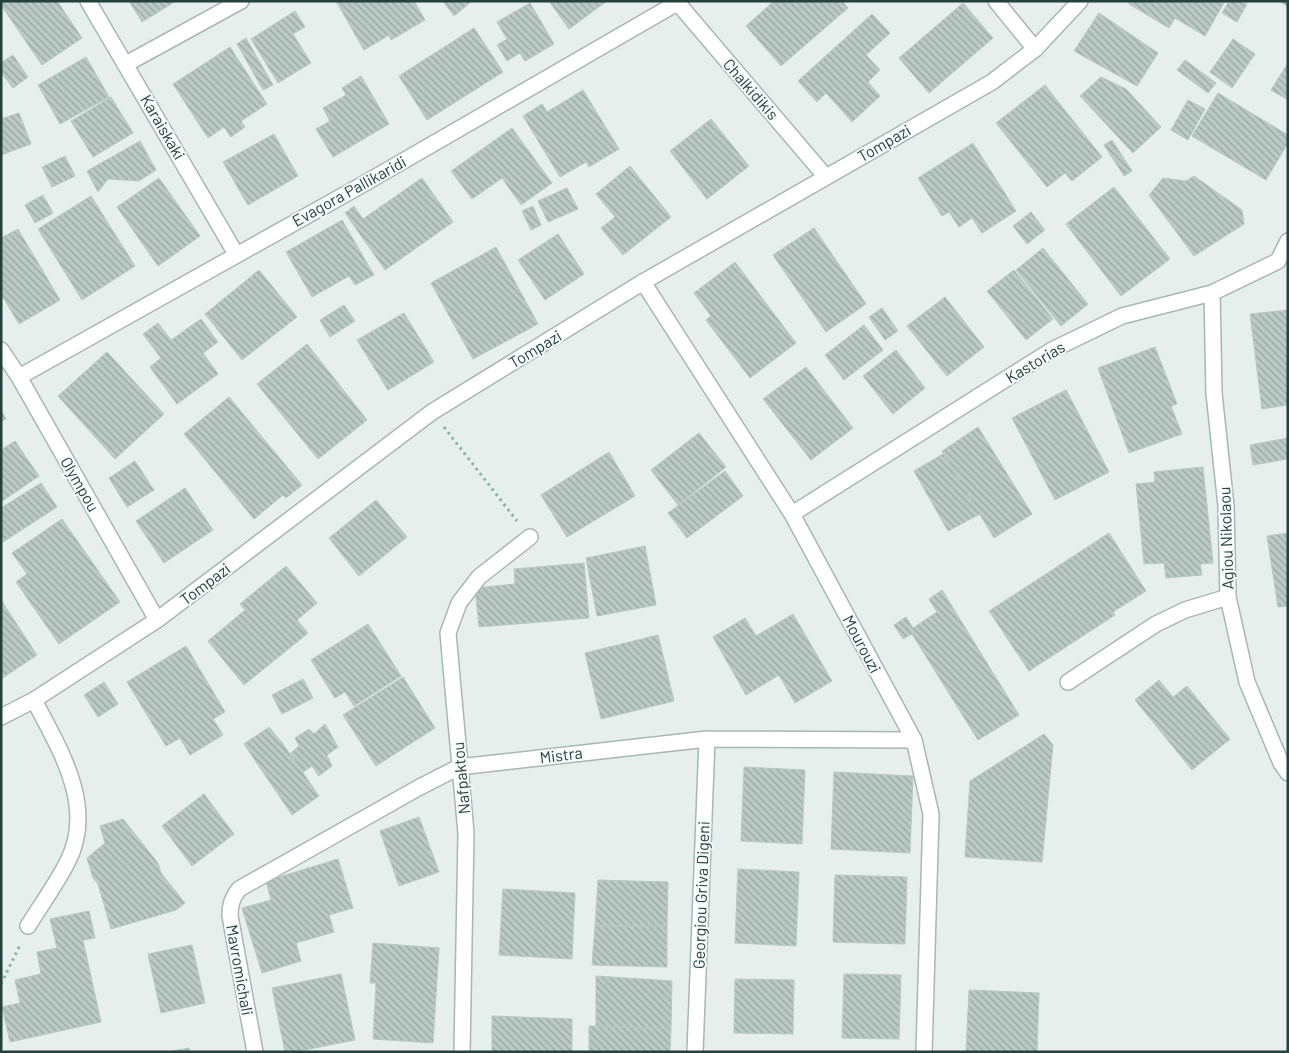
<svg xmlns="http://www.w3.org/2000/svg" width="1289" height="1053" viewBox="0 0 1289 1053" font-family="Barlow,sans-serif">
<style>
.building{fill:url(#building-back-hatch);stroke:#b8c8c4}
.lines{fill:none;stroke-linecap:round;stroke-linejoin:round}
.minor-casing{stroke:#a8b7b4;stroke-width:18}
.tertiary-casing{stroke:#a8b7b4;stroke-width:18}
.path{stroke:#86b2aa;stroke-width:3;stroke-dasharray:2.5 4;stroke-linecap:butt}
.minor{stroke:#fff;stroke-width:15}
.tertiary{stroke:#fff;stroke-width:15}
.labels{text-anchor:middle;stroke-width:4;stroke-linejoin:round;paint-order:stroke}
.street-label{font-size:16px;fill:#24413d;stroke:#f6fbf9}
</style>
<defs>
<pattern id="building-back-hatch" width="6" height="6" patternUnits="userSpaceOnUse" patternTransform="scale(1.25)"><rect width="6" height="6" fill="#bbcac5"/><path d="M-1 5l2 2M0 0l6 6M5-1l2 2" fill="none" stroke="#98a6a1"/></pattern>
</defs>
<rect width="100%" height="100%" fill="#e6efec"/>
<path class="building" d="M1 1H57L82 38 42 65 1 5Z
M129 1H176L142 22Z
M336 1H414L425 20 391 40 389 35 364 50Z
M443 1H472L454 16Z
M549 1H607L569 29Z
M774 1H842L848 8 781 66 746 26Z
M1130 1H1225L1205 36 1175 18 1169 28 1129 4Z
M1229 1H1242L1247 4 1237 22 1222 13Z
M1279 1H1288V7Z
M530 3 554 44 525 61 520 53 507 61 497 45 507 39 497 22Z
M963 3 993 38 929 93 899 58Z
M295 11 305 27 293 34 311 63 278 83 251 39Z
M1099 13 1158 53 1137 86 1074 51Z
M872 14 890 33 866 55 880 70 868 82 880 96 852 122 826 93 817 102 798 81Z
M474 28 503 72 427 120 399 76Z
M246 38 273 85 263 90 237 44Z
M1233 39 1255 54 1232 88 1210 72Z
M230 47 267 104 241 121 245 127 231 137 224 127 208 138 173 84Z
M13 55 28 77 13 88 1 72V63Z
M86 57 109 97 60 124 38 85Z
M1185 60 1216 83 1208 93 1177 70Z
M1288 63V100L1271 90Z
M361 76 389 124 333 157 316 129 330 121 323 108 346 95 342 88Z
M1101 77 1126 89 1161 127 1133 153 1080 96Z
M1045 85 1102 157 1072 181 1065 173 1047 187 996 123Z
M583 90 619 149 589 167 586 162 560 177 523 116 542 104 547 112Z
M1218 93 1288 135V143L1266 180 1192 136Z
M111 97 133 133 93 157 71 121Z
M1188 100 1205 109 1188 140 1171 130Z
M19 113 31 144 1 155V119Z
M711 119 749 166 707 199 670 151Z
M512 128 552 183 521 205 502 178 472 199 451 171Z
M274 134 298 176 248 205 223 162Z
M1112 140 1132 171 1124 176 1104 145Z
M140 141 156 170 139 181 108 179 98 192 87 171Z
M973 143 1016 211 982 233 972 218 959 227 949 212 942 216 918 178Z
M65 156 75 176 52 187 42 167Z
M630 166 671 217 623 255 601 228 615 217 596 194Z
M1194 176 1242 210 1244 224 1194 256 1149 195 1163 178 1186 181Z
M159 178 200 236 158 266 117 207Z
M422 178 453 222 385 270 345 213 354 206 363 219Z
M1114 187 1170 259 1121 296 1066 224Z
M567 188 578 209 548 222 538 201Z
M43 195 53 213 35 223 25 205Z
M91 196 135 266 82 300 38 229Z
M533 206 541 225 531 230 522 211Z
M1031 212 1045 230 1027 244 1013 226Z
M342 220 374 275 355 285 349 276 312 297 286 252Z
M814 228 866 304 826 332 773 255Z
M18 229 60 300 19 324 1 294V238Z
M558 234 584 274 545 300 518 260Z
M496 247 538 324 473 359 431 283Z
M1043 248 1088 304 1061 326 1016 270Z
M735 262 796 343 750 378 706 320 711 316 694 293Z
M259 270 297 317 242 360 205 314Z
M1014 270 1053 319 1026 340 987 291Z
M945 297 984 347 947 376 907 326Z
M344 305 355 321 330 337 320 320Z
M882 308 898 331 885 340 869 317Z
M1288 310V405L1262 409 1250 314Z
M404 313 434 362 388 390 357 340Z
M201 319 218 342 203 353 218 374 177 404 150 367 161 358 143 334 158 323 171 340Z
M864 325 883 350 844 380 825 355Z
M307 344 367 420 318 459 257 384Z
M1155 347 1177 404 1171 406 1182 434 1129 453 1098 368Z
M896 350 925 388 893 414 863 376Z
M107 352 164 414 115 459 58 396Z
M806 367 853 428 811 460 763 399Z
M1066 390 1109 472 1055 500 1012 418Z
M229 397 302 485 286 498 283 495 254 519 184 434Z
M1 410 6 419 1 421Z
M978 427 1032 514 994 538 942 451Z
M699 433 726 467 678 505 651 470Z
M1288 438V459L1253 465 1250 445Z
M15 441 39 476 1 502V450Z
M609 452 635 496 567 537 541 495Z
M943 454 980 514 948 531 914 471Z
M135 461 154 490 127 507 109 478Z
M1203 467 1213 563 1200 564 1202 575 1166 578 1164 563 1144 564 1136 484 1155 482 1154 472Z
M725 471 743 496 687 538 668 513Z
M41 483 57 507 3 542 1 540V508Z
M185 488 213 530 164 563 136 521Z
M376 500 407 537 359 576 329 538Z
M62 519 120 602 59 644 16 582 27 574 12 553Z
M1109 533 1146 591 1113 612 1115 615 1029 671 989 611Z
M1288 533V606L1278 607 1267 536Z
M645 546 656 605 597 616 586 558Z
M584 563 589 618 479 627 475 588 515 584 514 569Z
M286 566 317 603 297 620 308 633 244 685 208 641 245 610 240 604Z
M942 590 1019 715 978 740 912 634 903 639 894 625 906 617 913 628 937 612 929 599Z
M1 600 37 655 1 679Z
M793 614 832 681 795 703 779 675 746 695 713 637 745 618 756 636Z
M368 624 401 676 354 706 345 692 335 698 311 660Z
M658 635 674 701 601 719 585 653Z
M186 646 225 712 213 719 223 735 190 755 180 738 166 746 127 682Z
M403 677 435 728 376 766 343 715Z
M303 679 313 698 282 714 272 695Z
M1159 680 1173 697 1187 686 1230 739 1192 770 1135 700Z
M104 682 118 704 98 717 84 695Z
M325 724 338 747 327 755 332 766 319 776 312 766 303 772 290 754 299 746 295 738 309 729 314 734Z
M269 727 283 744 319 796 292 815 244 744Z
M1044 734 1053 745 1042 862 965 857 970 781Z
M744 767 805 770 802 844 741 841Z
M834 772 913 776 910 853 831 849Z
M204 794 234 834 192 866 162 826Z
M419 817 439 872 399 886 380 831Z
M123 819 158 863 161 873 185 903 176 910 111 929 98 884 93 878 87 858 105 843 100 826Z
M338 859 353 908 329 915 334 932 296 943 301 961 262 973 242 908 271 900 266 881Z
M738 869 799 872 796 946 735 943Z
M835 875 907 877 905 944 833 942Z
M598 880 668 882 667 926H595Z
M503 889 575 893 572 959 499 955Z
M89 911 95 938 83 940 101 1022 10 1042 2 1007 20 1003 15 980 41 974 37 952 57 948 50 919Z
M595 926H667V967L592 965Z
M373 943 439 948 433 1043 373 1039 376 983H370Z
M192 945 205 1003 161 1013 148 954Z
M341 974 355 1040 294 1052H285L272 988Z
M844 974 901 975 899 1039 842 1038Z
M596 976 672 981 671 1029 596 1026Z
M735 979 794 980 793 1034 734 1033Z
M969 990 1039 993 1037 1052H966Z
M492 1016 572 1019V1052H492Z
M589 1026 671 1029 670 1052H589Z
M189 1048 190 1052H167Z"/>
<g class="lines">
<defs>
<path id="minor" d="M88 1 236 254
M676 1 826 177
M996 1 1035 49
M126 64 241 1
M643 282 792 514 914 740 931 814 924 1052
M1212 293 1214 393 1226 506 1228 597 1247 682 1281 763 1288 773
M1 350 19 377 157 620
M19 377 360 186 677 3
M792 514 1052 350 1122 316 1212 293 1278 261 1288 241
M1068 682 1156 624 1185 610 1228 597
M28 926C41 905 57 883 68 861 96 806 59 748 34 700
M255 1052 230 916C230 905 232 898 239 889L418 788 459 767 707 739 914 740
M462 1052 466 833 448 633 459 603 479 577 530 537
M695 1052 707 739"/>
<path id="tertiary" d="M1 717 34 700 157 620 432 412 643 282 992 82 1035 49 1080 1"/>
</defs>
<use href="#minor" class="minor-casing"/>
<use href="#tertiary" class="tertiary-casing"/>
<path class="path" d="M444 427 517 521
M1 984 20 945"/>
<use href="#minor" class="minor"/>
<use href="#tertiary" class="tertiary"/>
</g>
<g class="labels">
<g class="street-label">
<text transform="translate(751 89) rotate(49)" y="6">Chalkidikis</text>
<text transform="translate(163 127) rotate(60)" y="6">Karaiskaki</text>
<text transform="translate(884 143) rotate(-30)" y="6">Tompazi</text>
<text transform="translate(349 191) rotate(-29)" y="6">Evagora Pallikaridi</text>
<text transform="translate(535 349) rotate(-31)" y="6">Tompazi</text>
<text transform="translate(1035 362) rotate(-31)" y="6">Kastorias</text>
<text transform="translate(80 484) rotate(60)" y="6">Olympou</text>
<text transform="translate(1226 538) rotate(-92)" y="6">Agiou Nikolaou</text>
<text transform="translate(205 584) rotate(-37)" y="6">Tompazi</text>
<text transform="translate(862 644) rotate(62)" y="6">Mourouzi</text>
<text transform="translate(561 755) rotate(-7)" y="6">Mistra</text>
<text transform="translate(461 778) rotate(-95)" y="6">Nafpaktou</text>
<text transform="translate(701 895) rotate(-88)" y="6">Georgiou Griva Digeni</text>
<text transform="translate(240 970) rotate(80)" y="6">Mavromichali</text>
</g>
</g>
<rect width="1289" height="1053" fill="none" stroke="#24413d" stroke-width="5"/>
</svg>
